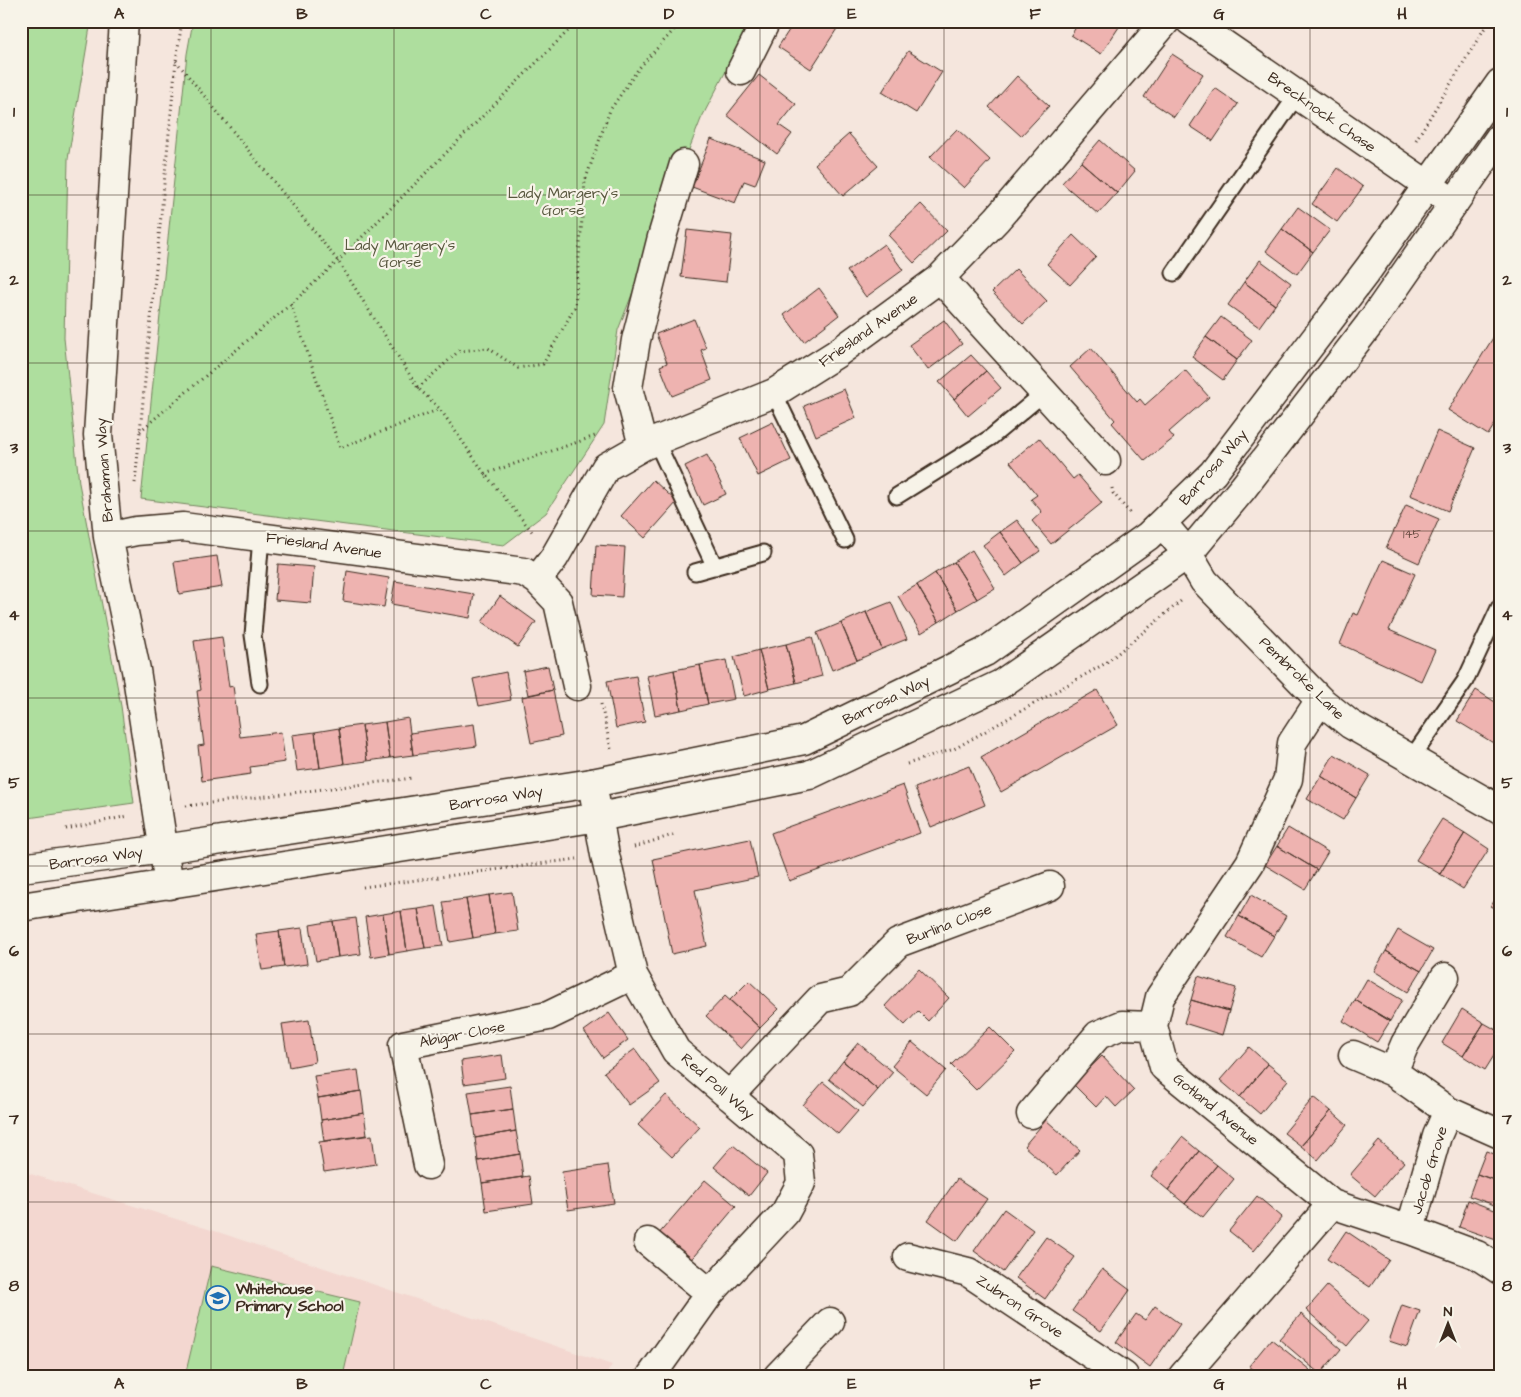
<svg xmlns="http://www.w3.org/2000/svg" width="1521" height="1397" viewBox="0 0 1521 1397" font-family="'Architects Daughter',sans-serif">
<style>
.built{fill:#f3d7d0}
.green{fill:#aede9e;stroke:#74845e}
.building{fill:#eeb3b0;stroke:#3b2a1e}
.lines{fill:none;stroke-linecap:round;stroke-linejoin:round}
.lane-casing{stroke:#3b2a1e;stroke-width:19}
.street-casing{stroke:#3b2a1e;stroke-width:31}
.secondary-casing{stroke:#3b2a1e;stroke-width:31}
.path{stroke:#3b2a1e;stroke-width:3;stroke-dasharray:1 4;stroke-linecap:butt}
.lane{stroke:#f7f3e8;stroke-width:15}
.street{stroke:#f7f3e8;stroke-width:28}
.secondary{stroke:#f7f3e8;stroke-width:28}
.grid{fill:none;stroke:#3b2a1e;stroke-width:1;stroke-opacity:0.55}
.labels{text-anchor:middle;stroke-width:4.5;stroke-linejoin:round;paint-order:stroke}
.number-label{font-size:12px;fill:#684c42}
.street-label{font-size:15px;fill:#3b2a1e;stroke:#f7f3e8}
.park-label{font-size:15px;fill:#58573e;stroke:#f7f3e8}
.poi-label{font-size:15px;font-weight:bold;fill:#3b2a1e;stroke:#f7f3e8;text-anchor:start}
.neatline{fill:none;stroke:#3b2a1e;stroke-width:2}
.grid-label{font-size:16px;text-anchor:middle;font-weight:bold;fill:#3b2a1e}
</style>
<rect width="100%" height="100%" fill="#f5e6dd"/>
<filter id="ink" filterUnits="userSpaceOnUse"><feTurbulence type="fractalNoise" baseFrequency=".02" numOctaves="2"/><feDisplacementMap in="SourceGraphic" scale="10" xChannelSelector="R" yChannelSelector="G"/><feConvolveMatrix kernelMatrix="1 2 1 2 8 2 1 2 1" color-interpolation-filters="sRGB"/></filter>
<g filter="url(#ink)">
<path class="built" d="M21 1171 218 1232 612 1365 605 1376H21Z"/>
<path class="green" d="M21 21H91L68 159 64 338 79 483 121 706 134 803 21 819Z
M193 21H752L701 119 618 330 604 425 546 513 504 545 141 499 187 54Z
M211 1266 360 1302 343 1376H185Z"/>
<path class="building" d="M795 21H836L840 24 811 69 778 47Z
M1080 21H1123L1101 54 1071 35Z
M908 51 942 72 916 113 882 92Z
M1172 54 1203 74 1174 117 1144 97Z
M759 75 796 104 779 125 792 134 777 154 727 115Z
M1017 76 1049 106 1021 136 989 107Z
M1215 88 1238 104 1213 141 1190 126Z
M957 129 990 160 964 188 930 157Z
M849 134 878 166 843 196 815 164Z
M711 139 765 160 755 185 744 181 735 203 692 187Z
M1100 140 1135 171 1117 193 1081 162Z
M1081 162 1117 193 1098 214 1062 183Z
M1338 168 1363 187 1337 222 1312 204Z
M921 204 947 231 914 263 888 235Z
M1298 207 1330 230 1313 252 1282 229Z
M1282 229 1313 252 1297 274 1266 251Z
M687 230 732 235 726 282 681 277Z
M1073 235 1096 257 1070 285 1047 264Z
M884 244 903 270 866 297 847 271Z
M1260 260 1291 283 1275 305 1244 282Z
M1016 269 1047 301 1023 324 992 292Z
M1244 282 1275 305 1259 327 1228 305Z
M819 288 839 315 804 342 784 315Z
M1221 317 1252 340 1237 360 1206 337Z
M694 319 706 348 701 350 712 380 672 396 660 366 667 363 656 334Z
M944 320 962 344 928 370 909 345Z
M1496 333 1500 335V416L1488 435 1448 410Z
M1206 337 1237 360 1223 380 1192 357Z
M1091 348 1137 402 1140 399 1145 405 1185 370 1209 397 1169 432 1174 438 1145 461 1112 423 1115 420 1070 367Z
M971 355 986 371 954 399 939 382Z
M986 371 1001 388 968 416 954 399Z
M844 389 856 418 816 436 804 406Z
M773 422 791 460 758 476 740 438Z
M1437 431 1475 448 1448 511 1410 495Z
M1039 438 1073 479 1078 475 1102 503 1051 544 1032 521 1042 512 1031 499 1037 495 1010 462Z
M707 455 726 494 703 505 685 466Z
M653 480 677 502 645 538 621 516Z
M1406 505 1439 519 1419 563 1386 548Z
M1017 520 1040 551 1023 563 1000 532Z
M1000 532 1023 563 1006 576 983 545Z
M596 545 625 547 622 597 593 595Z
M972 550 995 588 977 599 954 562Z
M217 556 222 587 179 594 174 562Z
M1383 560 1415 574 1389 630 1435 650 1421 681 1340 644 1353 613 1358 615Z
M954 562 977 599 958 610 935 573Z
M278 564 314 567 311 603 275 600Z
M347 571 389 578 384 607 343 601Z
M935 573 958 610 939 622 917 585Z
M395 581 474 594 470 618 391 604Z
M917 585 939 622 921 633 898 596Z
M500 596 536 622 518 647 482 622Z
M891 602 907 639 882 649 866 612Z
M866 612 882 649 857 660 841 623Z
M841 623 857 660 832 670 817 633Z
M222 637 229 687 233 686 240 737 281 732 285 762 250 767 251 774 202 781 198 746 204 745 197 691 201 690 194 641Z
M812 637 822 676 796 683 786 644Z
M786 644 796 683 769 689 759 650Z
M759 650 769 689 744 696 734 657Z
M726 660 734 699 708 704 700 665Z
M700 665 708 704 681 710 674 670Z
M548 666 553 690 528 695 523 671Z
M674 670 681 710 655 715 647 676Z
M506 672 511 700 479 706 473 679Z
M636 676 645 722 616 728 607 681Z
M553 690 562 736 531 743 522 697Z
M1097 690 1118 725 1001 792 981 757Z
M1476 690 1500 705V747L1457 721Z
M408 718 413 755 390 758 385 722Z
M385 722 390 758 367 761 362 725Z
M474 724 477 746 413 755 410 733Z
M362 725 367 761 344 764 339 728Z
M339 728 344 764 320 768 315 732Z
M315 732 320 768 297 771 292 735Z
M1334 754 1370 775 1356 798 1321 776Z
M969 766 985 805 931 827 915 788Z
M1321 776 1356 798 1343 820 1307 799Z
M903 785 920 833 789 881 771 833Z
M1442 819 1465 833 1440 874 1416 860Z
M1288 828 1328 852 1317 870 1277 846Z
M1465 833 1489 849 1463 889 1440 874Z
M750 839 758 877 695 890 707 946 672 954 653 859Z
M1277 846 1317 870 1305 889 1265 865Z
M512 892 518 931 495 934 489 895Z
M1500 892V911L1491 906Z
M489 895 495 934 473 938 466 899Z
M1251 895 1286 916 1274 936 1239 916Z
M466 899 473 938 450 942 443 902Z
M436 906 443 946 425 948 418 909Z
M418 909 425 948 407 951 401 911Z
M401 911 407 951 389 954 383 914Z
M383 914 389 954 371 957 365 917Z
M1239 916 1274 936 1261 957 1227 937Z
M356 918 361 954 338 957 333 921Z
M333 921 338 957 316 961 310 925Z
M302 928 307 964 284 967 279 931Z
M1398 930 1433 950 1421 971 1386 951Z
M279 931 284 967 262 970 256 934Z
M1386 951 1421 971 1408 992 1374 971Z
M919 969 949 998 928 1021 918 1011 905 1025 885 1006Z
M1198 976 1236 988 1229 1011 1191 1000Z
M1367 979 1402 1000 1390 1021 1355 1000Z
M749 981 779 1009 760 1028 730 1000Z
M725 996 760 1028 741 1049 706 1016Z
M1191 1000 1229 1011 1222 1035 1184 1023Z
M1355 1000 1390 1021 1377 1042 1343 1021Z
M1462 1009 1484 1023 1463 1056 1442 1043Z
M609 1013 628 1040 603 1058 584 1031Z
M309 1020 315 1062 289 1067 282 1024Z
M1484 1023 1500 1032V1046L1485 1070 1463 1056Z
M990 1027 1015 1052 976 1090 951 1065Z
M912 1042 946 1070 926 1094 892 1066Z
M858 1043 893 1072 878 1090 843 1061Z
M1249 1047 1268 1064 1240 1097 1220 1080Z
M635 1049 660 1083 629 1105 604 1072Z
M502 1055 505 1078 464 1084 461 1061Z
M1102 1056 1134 1090 1116 1107 1106 1096 1096 1107 1073 1084Z
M843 1061 878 1090 863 1107 829 1079Z
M1268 1064 1288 1080 1260 1114 1240 1097Z
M358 1070 361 1091 318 1098 314 1076Z
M823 1082 858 1111 838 1134 803 1105Z
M510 1086 513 1109 472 1115 468 1092Z
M361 1091 364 1113 321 1120 318 1098Z
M666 1095 700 1127 672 1157 638 1125Z
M1314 1097 1331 1111 1301 1146 1284 1133Z
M513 1109 516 1131 475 1138 472 1115Z
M1331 1111 1347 1125 1318 1160 1301 1146Z
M364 1113 367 1135 324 1141 321 1120Z
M1046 1120 1080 1150 1057 1175 1024 1146Z
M516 1131 520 1154 478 1161 475 1138Z
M372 1135 376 1164 324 1172 319 1142Z
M1182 1137 1199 1151 1168 1190 1151 1176Z
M1379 1141 1404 1162 1375 1196 1350 1175Z
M733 1145 767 1173 749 1196 714 1167Z
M1199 1151 1217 1165 1185 1204 1168 1190Z
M1486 1151 1500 1156V1182L1477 1174Z
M520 1154 523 1177 482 1183 478 1161Z
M608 1165 614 1203 568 1210 562 1172Z
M1217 1165 1234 1179 1203 1217 1185 1204Z
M1477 1174 1500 1182V1207L1469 1196Z
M529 1176 533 1204 486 1211 482 1183Z
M957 1179 987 1199 957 1241 928 1220Z
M705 1180 736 1206 689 1262 657 1236Z
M1257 1196 1282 1217 1254 1251 1229 1231Z
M1468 1200 1500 1212 1499 1241 1459 1227Z
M1004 1209 1033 1230 1003 1272 974 1251Z
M1346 1231 1389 1260 1370 1287 1327 1259Z
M1046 1237 1075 1257 1045 1299 1016 1278Z
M1102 1269 1130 1290 1101 1331 1072 1311Z
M1327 1286 1368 1321 1347 1346 1306 1310Z
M1402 1305 1420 1311 1407 1347 1389 1341Z
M1155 1306 1180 1324 1150 1367 1116 1342 1136 1314 1145 1320Z
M1301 1314 1341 1349 1320 1374 1279 1339Z
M1271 1339 1310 1370 1305 1376H1262L1249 1366Z"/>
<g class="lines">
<defs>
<path id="lane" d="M1174 273 1297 95
M774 393 845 540
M656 441 715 567
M897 496 990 438 1044 393
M695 572 763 553
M260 684 253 635 261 537
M1411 759 1465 681 1500 606"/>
<path id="street" d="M124 21 98 435 108 537 136 670 169 885
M1190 21 1454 203
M741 71 766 21
M940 278 1106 461
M643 446 628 388 636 340 662 237 684 164
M1163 524 1188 554 1204 581 1320 700 1350 724 1500 810
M108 537 136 531 183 527 524 572 537 580 558 602 577 686
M537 580 554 558 606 467 643 446 774 393 836 354 940 278 997 219 1166 21
M1320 700 1292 743 1288 779 1250 863 1160 997 1153 1026 1164 1067 1332 1204 1410 1230 1477 1255 1500 1270
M592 783 605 855 633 975 676 1051 798 1154 801 1183 785 1213 710 1293 651 1376
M1353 1055 1393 1072 1448 1111 1500 1134
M1393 1072 1405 1044 1445 977
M729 1096 820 999 849 992 898 943 1050 886
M1031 1114 1098 1035 1122 1025 1153 1026
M428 1165 403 1045 548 1016 633 975
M1410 1230 1437 1136 1448 1111
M648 1242 710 1293
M908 1257 968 1272 1124 1376
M778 1376 830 1322
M1183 1376 1332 1204"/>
<path id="secondary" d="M21 868 164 849 592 783 804 740 985 652 1148 536 1213 473 1369 268 1500 83
M21 907 599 817 809 775 1001 684 1188 554 1243 488 1369 325 1500 137"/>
</defs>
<use href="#lane" class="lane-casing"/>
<use href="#street" class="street-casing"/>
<use href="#secondary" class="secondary-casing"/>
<path class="path" d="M176 61 338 261 418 388 440 409 485 474 534 534
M1416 140 1489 21
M291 304 340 448 440 409
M418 388 459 351 488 348 518 368 543 364 575 307 585 181 610 110 639 68 682 21
M140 431 291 304 338 261 578 21
M485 474 598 435
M135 483 176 61 182 21
M1112 488 1113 493 1130 513
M601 704 611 749
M907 764 954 749 1106 663 1181 601
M186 806 413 778
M66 829 128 816
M634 847 676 834
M363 887 577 859"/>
<use href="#lane" class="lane"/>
<use href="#street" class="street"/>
<use href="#secondary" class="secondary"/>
</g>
</g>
<path class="grid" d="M211 21V1376M394 21V1376M577 21V1376M760 21V1376M944 21V1376M1127 21V1376M1310 21V1376M21 195H1500M21 363H1500M21 531H1500M21 698H1500M21 866H1500M21 1034H1500M21 1202H1500"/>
<defs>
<symbol id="school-ring" viewBox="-11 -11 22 22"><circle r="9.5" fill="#f7f3e8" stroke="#1f6fb2" stroke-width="1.5"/><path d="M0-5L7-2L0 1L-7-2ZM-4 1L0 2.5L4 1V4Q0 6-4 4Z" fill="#1f6fb2"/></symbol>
</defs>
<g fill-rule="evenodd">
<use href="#school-ring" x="204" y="1284" width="28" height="28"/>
</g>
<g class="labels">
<g class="number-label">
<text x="1412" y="538">145</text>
</g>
<g class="street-label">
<text transform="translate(1322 112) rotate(35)" y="5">Brecknock Chase</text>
<text transform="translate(868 330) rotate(-35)" y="5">Friesland Avenue</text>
<text transform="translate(1213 467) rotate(-49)" y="5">Barrosa Way</text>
<text transform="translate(104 470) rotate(-94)" y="5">Brahaman Way</text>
<text transform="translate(324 545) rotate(8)" y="5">Friesland Avenue</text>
<text transform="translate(1302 678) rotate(44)" y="5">Pembroke Lane</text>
<text transform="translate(886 700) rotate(-26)" y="5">Barrosa Way</text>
<text transform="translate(496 798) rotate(-9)" y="5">Barrosa Way</text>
<text transform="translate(96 858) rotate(-8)" y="5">Barrosa Way</text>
<text transform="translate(949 924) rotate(-21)" y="5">Burlina Close</text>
<text transform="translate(462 1034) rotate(-11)" y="5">Abigar Close</text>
<text transform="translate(718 1086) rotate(41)" y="5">Red Poll Way</text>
<text transform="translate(1216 1109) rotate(39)" y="5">Gotland Avenue</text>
<text transform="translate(1429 1170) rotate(-73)" y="5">Jacob Grove</text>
<text transform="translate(1020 1306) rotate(34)" y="5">Zubron Grove</text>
</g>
<g class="park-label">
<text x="563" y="198">Lady Margery’s<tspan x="563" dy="17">Gorse</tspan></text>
<text x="400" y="250">Lady Margery's<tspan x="400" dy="17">Gorse</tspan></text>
</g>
<g class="poi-label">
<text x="236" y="1294">Whitehouse<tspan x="236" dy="17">Primary School</tspan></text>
</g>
</g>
<rect width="1521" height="1397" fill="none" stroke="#f7f3e8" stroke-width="55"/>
<g transform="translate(1448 1324)" stroke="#f7f3e8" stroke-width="4" paint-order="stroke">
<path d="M0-4L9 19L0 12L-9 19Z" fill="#3b2a1e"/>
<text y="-8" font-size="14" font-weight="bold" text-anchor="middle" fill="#3b2a1e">N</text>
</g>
<rect x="28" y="28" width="1466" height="1342" class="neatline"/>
<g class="grid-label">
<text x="119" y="19">A</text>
<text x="302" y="19">B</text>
<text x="486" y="19">C</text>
<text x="669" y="19">D</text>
<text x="852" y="19">E</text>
<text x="1035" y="19">F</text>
<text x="1219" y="19">G</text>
<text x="1402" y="19">H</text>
<text x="14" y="117">1</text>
<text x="1507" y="117">1</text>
<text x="14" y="285">2</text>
<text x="1507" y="285">2</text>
<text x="14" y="453">3</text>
<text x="1507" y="453">3</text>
<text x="14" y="620">4</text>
<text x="1507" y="620">4</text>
<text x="14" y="788">5</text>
<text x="1507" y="788">5</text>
<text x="14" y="956">6</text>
<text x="1507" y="956">6</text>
<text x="14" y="1124">7</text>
<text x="1507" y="1124">7</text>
<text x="14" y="1291">8</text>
<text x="1507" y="1291">8</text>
<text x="119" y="1389">A</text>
<text x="302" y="1389">B</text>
<text x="486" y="1389">C</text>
<text x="669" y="1389">D</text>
<text x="852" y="1389">E</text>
<text x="1035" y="1389">F</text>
<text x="1219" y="1389">G</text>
<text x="1402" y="1389">H</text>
</g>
</svg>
